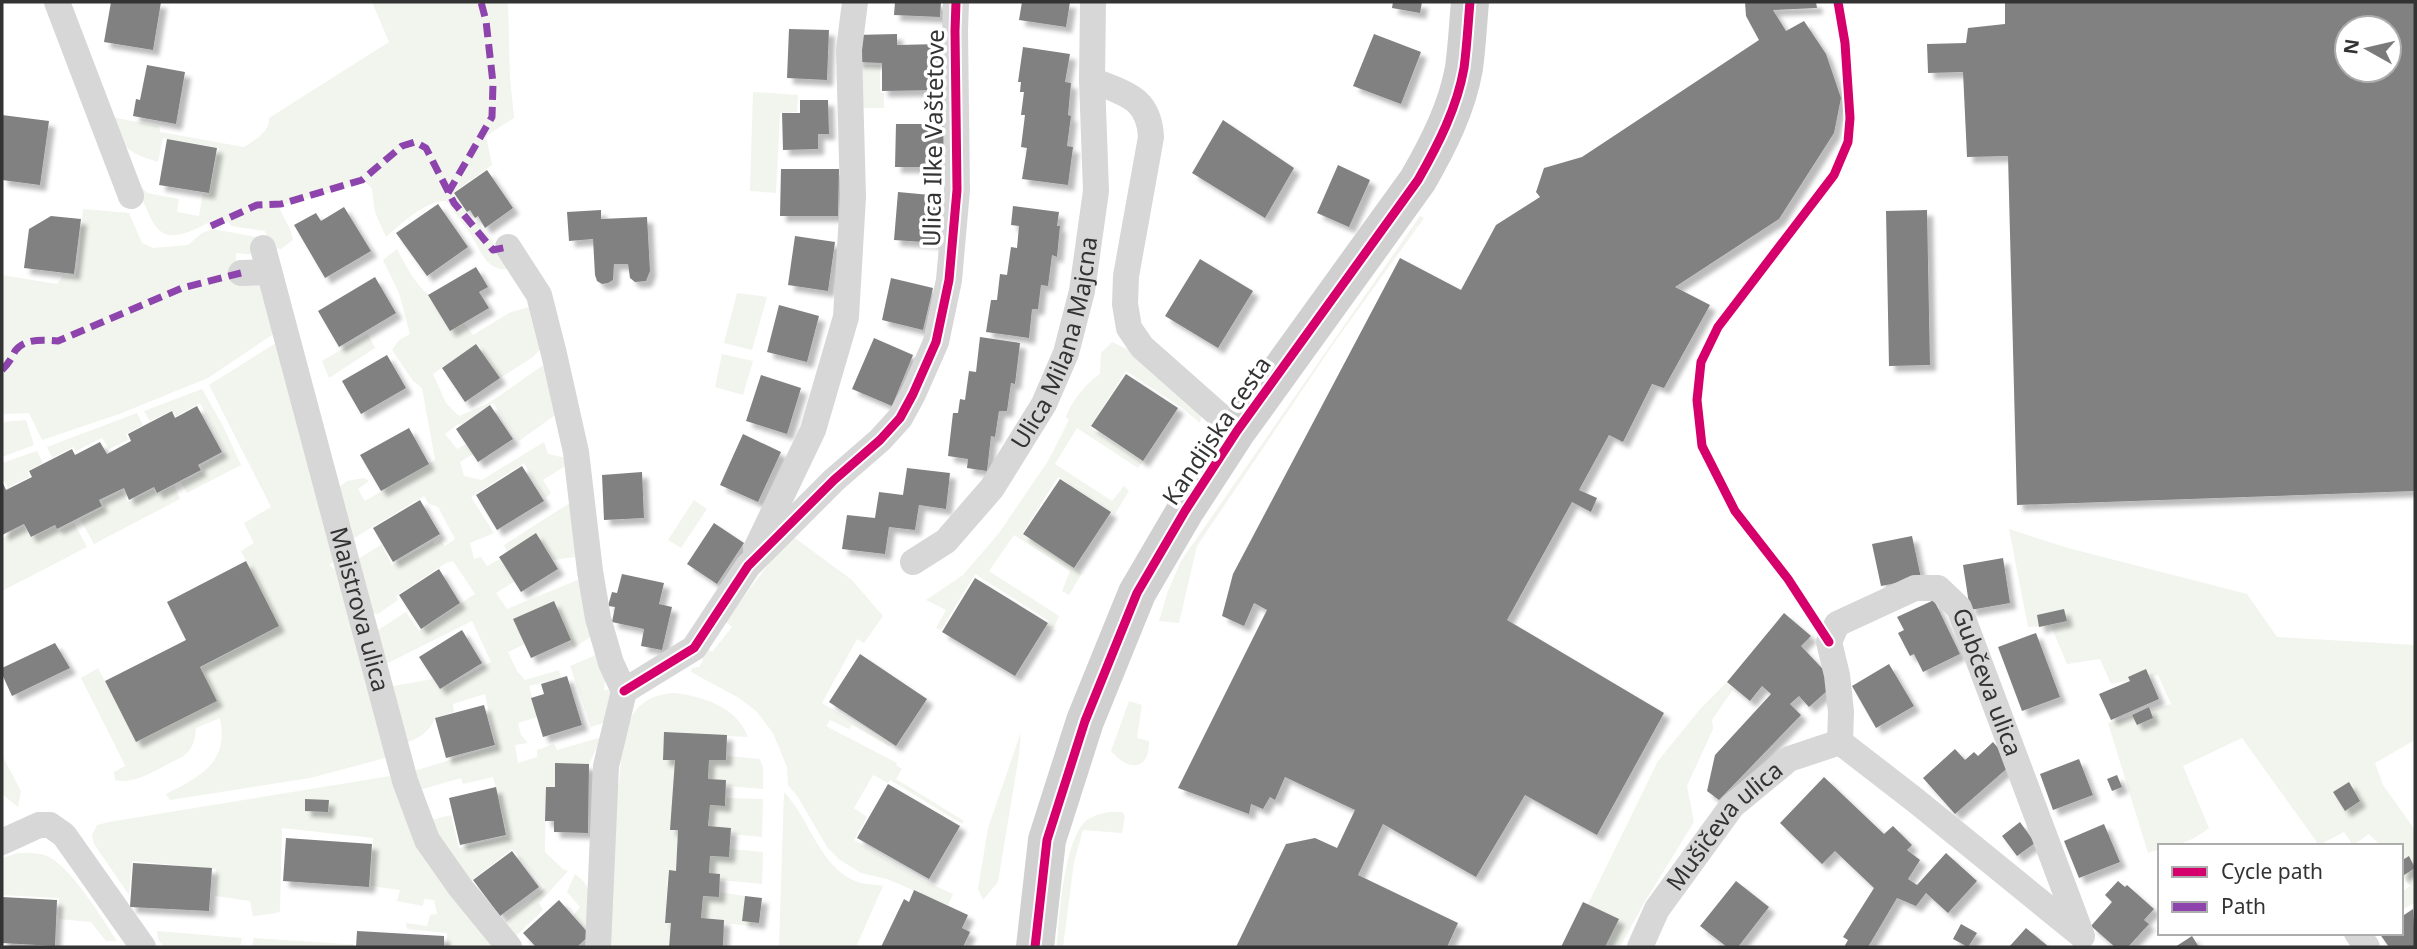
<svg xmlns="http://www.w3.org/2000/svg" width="2417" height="949" viewBox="0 0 2417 949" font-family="'Noto Sans',sans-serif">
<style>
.green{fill:#f1f5ed}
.building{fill:#818181;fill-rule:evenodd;filter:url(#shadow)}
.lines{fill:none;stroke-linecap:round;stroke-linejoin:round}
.street{stroke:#d7d7d7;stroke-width:26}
.secondary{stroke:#d0d0d0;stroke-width:38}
.quiet{stroke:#8e44ad;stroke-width:7;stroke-dasharray:14 7;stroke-linecap:butt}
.cycleway-casing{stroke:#fff;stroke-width:13}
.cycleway{stroke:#d6006c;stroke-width:9}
.labels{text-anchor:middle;stroke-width:7;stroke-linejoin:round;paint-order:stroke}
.street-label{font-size:24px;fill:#333;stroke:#fff}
</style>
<defs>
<filter id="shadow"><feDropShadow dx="6" dy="6" stdDeviation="2" flood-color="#0004"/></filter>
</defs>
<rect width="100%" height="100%" fill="#fff"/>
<path class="green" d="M372 2H508L510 78 514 118 486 136 492 165 453 193 473 223 477 221 514 269C488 273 483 256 473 238 465 225 455 213 446 201 428 199 399 225 386 237L375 212 372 189 366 182 278 206 290 229 293 240 281 249 270 247 265 231 231 226 230 223 215 219C154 254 157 229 133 178L147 193 179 199 177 212 199 216 203 194 209 195 219 148 163 138 158 162C124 151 125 149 111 117L159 126 160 132 244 147C255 140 270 132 269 118L389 42Z
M856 65H880V92L884 93V108H856Z
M753 92 798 95 797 112 780 113 776 193 750 191Z
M83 209 129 213 142 243 153 248 188 245 202 233 213 229 256 237 257 255 236 253V267L257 276 278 331 208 378 119 414 42 440 29 413 2 414V373L4 372 2 368V275L57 284 63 276 75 277 78 266Z
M1420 216 1424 218 1334 343 1197 546 1179 623 1159 621 1168 591 1181 561Z
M397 249C406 266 414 282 428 295 444 310 461 315 473 335L511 312 533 306 544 345 533 357 500 378 476 344 433 374 446 403 459 416 489 403 542 366H548L558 413 519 441 493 403 460 425 458 424 445 434 457 449 466 444 473 454 460 462 464 476 482 480 544 442 548 454 566 458 567 465 543 480 551 493 545 498 524 463 471 497 494 533 470 543 474 559 481 557 487 566 500 559 515 581 496 593 507 609 580 579 593 635 574 648 554 602 525 644 508 652 517 671 525 680 559 670 561 678 529 686 537 717 518 723 521 735 528 743 515 745 518 763 537 757V750L554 744 557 750 602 737 589 764H555V787H546L545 852 563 869 568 871 539 903 543 910 512 940 500 924 522 908 545 887 512 849 467 884 455 872 432 820 451 815 459 848 508 836 493 777 463 784 461 778 416 791 414 771 496 746 485 694 453 704 454 712 435 718C429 733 418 739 403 744L388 687 433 679 440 689 491 662 472 621 382 666 378 630 406 612 419 631 475 594 453 561 446 563 396 596 398 600 378 614 368 612 358 559 381 545 392 565 433 541 435 544 440 540 445 546 455 539 438 507 428 503 424 496 349 541 335 490 347 481 364 478 369 481 358 489 365 501 435 460 422 388 413 381 392 350 399 340 410 334 399 293 383 260Z
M737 293 767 297 752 350 724 343Z
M368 334 375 348 329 378 322 361Z
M279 341 339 557 329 565 343 575 393 756 310 778 170 800 166 794C201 776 229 763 220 718L196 728C195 741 193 749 182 757 164 765 135 786 115 780L114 772 125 766 124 763 81 678 98 668 136 742 217 701 201 668 279 626 241 551 254 543 244 523 271 507 209 385Z
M1112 342 1127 349 1139 351 1199 412 1201 418 1200 423 1181 407 1126 371 1090 427 1142 462 1138 468 1077 428 1055 464 1112 501 1124 486 1129 491 1115 514 1058 477 1022 534 1079 571 1082 573 1069 595 1062 591 1070 571 1014 535 989 571 1059 616 1054 628H1045L1049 621 975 574 941 630 936 628 946 610 926 600 963 575 999 533 1048 461 1069 420 1066 417C1071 402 1086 383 1100 374L1101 353Z
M722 354 753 361 743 395 715 387Z
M202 389 223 426 241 465 187 493 181 482 203 471 201 466 226 452 200 403 176 416 172 410 150 421 144 411Z
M137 413 143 425 126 434 128 440 109 449 102 438 76 451 73 447 52 458 47 447Z
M26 420 34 445 2 457V422Z
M37 451 43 463 28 471 29 477 8 487 2 478V463Z
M174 485 180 499 94 544 80 519 104 507 102 501 122 491 128 502 153 489 157 494Z
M576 499 582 556 553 560 536 534 507 552 504 545Z
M694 500 707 509 681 548 668 540Z
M74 523 87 547 2 591 3 538 23 526 31 538 55 526 58 531Z
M2009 529 2068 548 2247 594 2277 637 2415 645V740L2375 763 2383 785 2415 830V903L2401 910V892L2410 886 2401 873V846H2381L2369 834 2353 845 2344 832 2319 845 2242 738 2183 766 2209 828C2193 840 2181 846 2160 846V849L2148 853 2108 723 2171 704 2158 675 2111 684 2100 659 2067 664 2051 626 2028 627Z
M791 535 852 580 883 616 864 643 857 639 822 703 891 745 889 746 852 725 849 729 830 720 826 726 897 763 896 765 902 769 896 779 964 821 962 824 890 780 888 783 873 775 854 808 867 817 854 840 924 881 953 894 948 905 887 879 861 873 840 860 827 847 798 797 788 785 787 767 773 733 756 711 739 698 691 672 692 668 699 667 703 660 701 656 706 647 712 652 732 627 725 621Z
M596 655 605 681 604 690H610L612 701 608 721 591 727 570 666Z
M1727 682 1734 688 1712 720 1713 729 1687 786 1694 822 1644 903 1620 947H1567L1658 761 1701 708Z
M675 693C704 697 737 707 748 737L664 733 663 760H675L678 830 676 871H668L665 922 671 923 669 947H607L615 782 619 784C623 742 621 696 675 693Z
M1129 701 1142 705 1137 738 1149 741C1149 746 1148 754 1146 758 1136 774 1118 760 1111 751Z
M1021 732 1019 755 998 882 983 900 978 889 988 828Z
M2 755 21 791 18 807 2 794Z
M727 756 760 759 763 768V789L726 786V780L708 779 709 760H726Z
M390 776 501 947H447V933L407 929 406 923 427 926 430 915 437 914 434 900 424 899 423 906 397 901 400 890 371 886 373 838 282 828 280 911 277 913 253 916 250 901 215 896 216 869 132 861 129 895 94 844 92 835 97 825 109 822Z
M784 792C811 820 820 871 861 883 868 885 876 884 883 886L856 947H779Z
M726 798 763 799 762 837 731 834V828L708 826 710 805 725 806Z
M1109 812H1122L1125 816 1122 833 1083 830 1074 862 1063 947H1057C1059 918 1064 843 1084 823 1090 816 1100 814 1109 812Z
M729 849 763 852 762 884 720 880V874L709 873 710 856 728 857Z
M18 853C29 853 41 852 51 858 74 872 102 918 117 941H106L91 922 59 919V898L2 895V858Z
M575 874C597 889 591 910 589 934L573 916 580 907 567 892Z
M719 892 745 896 742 921 754 922 752 926 724 923V920L701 918 703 896Z
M157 931 242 938 240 947H164L158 939Z
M254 938 345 944H353V947H252Z"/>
<path class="building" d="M111 2H161L153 50 104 42Z
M895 2H941L940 17 894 15Z
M1022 2H1070L1066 27 1019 20Z
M1393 2H1422L1420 13 1392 8Z
M1745 2H1816L1817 8 1773 10 1786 31 1804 21 1826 54 1841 98 1834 133 1779 219 1675 287 1710 305 1664 388 1652 384 1623 442 1609 435 1579 490 1597 498 1591 512 1572 502 1507 620 1664 713 1597 835 1525 795 1476 877 1383 824 1358 875 1458 923 1447 947H1236L1286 844 1315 838 1337 848 1355 810 1285 777 1275 800 1270 797 1263 809 1251 804 1249 814 1178 788 1267 610 1254 603 1244 626 1222 616 1233 574 1400 258 1461 290 1496 225 1540 197 1536 192 1544 168 1582 157 1759 40 1746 16Z
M2005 2H2415V491L2017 505 2008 156 1967 157 1963 72 1928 73 1927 44 1966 43 1968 28 2005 24ZM2347 28H2389V70H2347Z
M789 29 829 30 827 80 787 78Z
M897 34V45L941 44V90L882 91V63L856 62 855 35Z
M1374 34 1421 52 1401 104 1353 86Z
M1023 47 1070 54 1065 82 1071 83 1068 115 1071 116 1067 146 1073 147 1068 185 1022 179 1027 148 1021 147 1025 115H1021L1024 92H1020L1021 82H1018Z
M147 65 185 72 176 124 133 116 136 99 140 100Z
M800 100H828L829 134H818V149L783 150 782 113H800Z
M2 115 49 121 40 185 2 180Z
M1223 120 1294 168 1265 218 1192 173Z
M896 124H944V167H895Z
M167 139 217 148 209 193 159 185Z
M1338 165 1370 180 1349 227 1317 213Z
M781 169H839L838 216H780Z
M487 170 513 208 485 228 478 216 475 218 470 210 467 212 454 193Z
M898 192 941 196 938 243 894 240Z
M438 204 468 247 427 276 396 233Z
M1013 206 1059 212 1057 226H1060L1057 257 1052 255 1048 286 1041 285 1038 309H1032L1029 338 986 332 991 300H997L1000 274 1007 275 1011 247 1017 248 1019 226 1011 225Z
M344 207 371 251 325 278 294 225 316 213 321 221Z
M601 210V219L647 217 650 271 646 281 635 282 630 278 628 264H614L613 280 608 283 602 284 597 281 595 275 593 239 569 241 567 212Z
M1927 210 1930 365 1889 366 1886 211Z
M51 216 81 219 74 274 24 268 29 229Z
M795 236 835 242 828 291 788 285Z
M1200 259 1253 291 1218 348 1165 316Z
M476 267 488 287 479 292 489 308 450 331 428 295Z
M375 277 396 313 339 347 318 311Z
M891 278 933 288 923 330 882 320Z
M779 305 819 316 807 362 767 352Z
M980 337 1020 343 1015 384 1011 383 1007 411H999L995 437 991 436 987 471 967 468 968 459 948 456 953 413H958L960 399 965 400 969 371 976 372Z
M874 338 913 355 892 406 852 389Z
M476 344 500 378 465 402 442 368Z
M387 355 406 388 361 414 342 381Z
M1126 374 1178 408 1143 461 1091 426Z
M761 375 801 388 787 434 746 421Z
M490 405 513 439 478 462 456 429Z
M197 406 222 452 198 465 201 470 157 493 154 487 129 500 124 488 99 500 102 506 57 529 55 525 31 537 24 524 2 535V481L6 490 32 477 29 471 72 449 75 455 100 442 107 454 131 441 128 434 147 424 172 411 175 418Z
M409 428 429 464 381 491 360 455Z
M743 434 781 452 758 502 720 485Z
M522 466 544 501 497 530 476 495Z
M907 468 950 473 946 509 919 505 915 530 889 527 885 554 842 549 847 515 875 518 879 492 903 495Z
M642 472 644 518 604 520 602 475Z
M1060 479 1111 512 1074 568 1023 534Z
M420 500 440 534 393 562 373 528Z
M714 523 744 543 717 584 687 564Z
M536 533 558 569 521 592 499 557Z
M1912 536 1921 578 1881 586 1872 544Z
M2003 558 2010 603 1970 610 1963 565Z
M246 561 279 626 200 667 217 701 136 742 105 681 186 640 167 602Z
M439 569 460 603 421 629 399 595Z
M622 574 664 583 659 604 672 607 662 650 641 646 644 629 612 622 615 607 608 606 612 592 617 593Z
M975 578 1048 623 1015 676 942 632Z
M1934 600 1960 654 1923 672 1914 654 1910 656 1898 633 1904 630 1897 617Z
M554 601 571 640 531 658 513 619Z
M2064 609 2067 621 2039 627 2037 615Z
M1784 613 1811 636 1801 646 1836 683 1809 707 1799 696 1790 704 1801 715 1719 800 1707 791 1715 755 1771 694 1762 686 1750 701 1727 682Z
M462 630 482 663 440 689 419 657Z
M2036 633 2060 697 2022 711 1998 647Z
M55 643 70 668 12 696 2 674V668Z
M860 654 927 699 896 746 829 702Z
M1889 664 1914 706 1876 728 1852 686Z
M2146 669 2159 699 2111 720 2099 694 2130 681 2128 677Z
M567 676 582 725 543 737 531 698 544 694 541 684Z
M484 705 495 745 446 758 435 718Z
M2149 707 2153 718 2137 725 2132 715Z
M664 732 727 735 726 760H709L708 779 726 780 725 806 710 805 708 826 731 828 729 857 710 856 709 873 720 874 719 897 703 896 701 918 724 920 723 947H669L671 923H665L669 870 676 871 678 830H670L675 760H663Z
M1993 742 2012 764 1955 814 1923 778 1955 749 1965 760 1974 752 1978 756Z
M2079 759 2093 795 2053 810 2040 774Z
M555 763 589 764 588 833 554 832V821H545L546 787H555Z
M2117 775 2122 787 2112 791 2107 779Z
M1824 777 1884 834 1893 826 1912 845 1907 850 1920 860 1908 879 1917 885 1946 853 1977 881 1948 913 1926 893 1916 906 1897 898 1868 947H1844L1848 940 1843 937 1874 888 1835 851 1822 864 1780 823Z
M2349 782 2360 801 2345 811 2333 792Z
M888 784 960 826 929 879 857 838Z
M496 787 506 835 460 845 449 798Z
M305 799 329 800 328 812 305 811Z
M2020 822 2035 843 2017 856 2002 836Z
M2104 824 2120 862 2079 878 2064 841Z
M286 838 372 844 369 887 283 881Z
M512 851 539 887 500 916 473 880Z
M2409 856 2415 868 2401 877V861Z
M133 863 212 868 209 911 130 907Z
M1736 881 1769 907 1738 947H1727L1700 926Z
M2118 881 2125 887 2127 885 2154 909 2144 920 2149 924 2128 947H2115L2091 926 2112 902 2105 895Z
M914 890 968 915 962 928 970 932 963 947H881L904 899 909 902Z
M745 896 762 898 759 923 742 921Z
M2 897 57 900 55 946 2 943Z
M559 900 590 935 577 947H536L523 933Z
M1583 902 1619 919 1605 947H1561Z
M2413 909 2415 947H2389L2379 933H2401V917Z
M1961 924 1977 933 1968 947 1953 939Z
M2026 928 2049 947H2009Z
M357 931 444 936V947H356Z
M2192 936 2199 947H2175Z"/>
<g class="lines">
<g class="street">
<path d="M57 2 131 196"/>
<path d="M1093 2 1092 80C1125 94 1149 97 1151 137L1126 276 1125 304 1129 328 1142 347 1237 431"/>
<path d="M508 247 539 295 554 354 576 452 590 571 598 618 611 663 624 691 606 766 598 947"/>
<path id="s1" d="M263 248 405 781 427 840 460 887 509 947"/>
<path d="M241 273 269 272"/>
<path d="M756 549 813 430 846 317 853 197 849 50 855 2"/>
<path id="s2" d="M913 562 946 541 992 488 1044 404 1066 353 1082 291 1096 191 1092 80"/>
<path d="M624 691 694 648 748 566 834 480 880 440 900 418 913 394 936 342 949 280 957 190 955 31 956 2"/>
<path id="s3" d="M1840 742 1841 712 1837 675 1829 642 1837 624 1915 588H1938L1959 608 2082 936"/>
<path d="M1840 742 1915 800 2081 935"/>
<path d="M2 842 39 825H50L64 835 143 947"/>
<path d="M2357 933 2367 947"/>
<path id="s4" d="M1640 947 1657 909 1732 806 1789 759 1840 742"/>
</g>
<path class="secondary" d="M1035 947 1047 840 1085 721 1137 593 1185 511 1237 431 1418 180C1438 145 1457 108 1464 68 1467 46 1468 24 1470 2"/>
<path class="quiet" d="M448 193 492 117 493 83 486 21 481 2
M211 226 257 205 281 204 362 180 402 146 415 142 426 148 454 203 493 250 508 247
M2 370C9 363 11 359 15 351 24 338 44 340 58 341L182 288 241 273"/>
<defs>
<path id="cycleway" d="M1829 642 1788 579 1735 511 1702 446 1697 400 1701 362 1718 327 1834 175 1848 142 1850 118 1845 43 1838 2
M624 691 694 648 748 566 834 480 880 440 900 418 913 394 936 342 949 280 957 190 955 31 956 2
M1035 947 1047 840 1085 721 1137 593 1185 511 1237 431 1418 180C1438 145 1457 108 1464 68 1467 46 1468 24 1470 2"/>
</defs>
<use href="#cycleway" class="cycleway-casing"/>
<use href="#cycleway" class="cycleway"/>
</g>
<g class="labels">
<g class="street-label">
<text transform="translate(934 138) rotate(-89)" y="8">Ulica Ilke Vaštetove</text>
<text dy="8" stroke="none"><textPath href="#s2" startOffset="270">Ulica Milana Majcna</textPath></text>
<text transform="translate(1217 431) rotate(-56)" y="8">Kandijska cesta</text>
<text dy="8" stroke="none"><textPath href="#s1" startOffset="374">Maistrova ulica</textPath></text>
<text dy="8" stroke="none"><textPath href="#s3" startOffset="338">Gubčeva ulica</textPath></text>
<text dy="8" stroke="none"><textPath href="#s4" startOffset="149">Mušičeva ulica</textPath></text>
</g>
</g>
<rect width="2417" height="949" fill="none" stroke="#333333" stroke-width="7"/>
<rect x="2158" y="844" width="245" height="91" fill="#ffffff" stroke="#adadad" stroke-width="2"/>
<rect x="2172" y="867" width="35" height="10" fill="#d6006c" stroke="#adadad" stroke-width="2"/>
<text x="2221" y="879" font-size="21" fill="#333333">Cycle path</text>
<rect x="2172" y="902" width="35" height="10" fill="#8e44ad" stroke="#adadad" stroke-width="2"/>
<text x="2221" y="914" font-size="21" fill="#333333">Path</text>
<g transform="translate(2368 49) rotate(278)"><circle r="33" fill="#ffffff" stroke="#adadad" stroke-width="2"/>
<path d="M0-5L12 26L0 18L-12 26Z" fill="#7a7a7a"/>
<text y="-10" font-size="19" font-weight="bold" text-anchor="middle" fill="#333333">N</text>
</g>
</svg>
